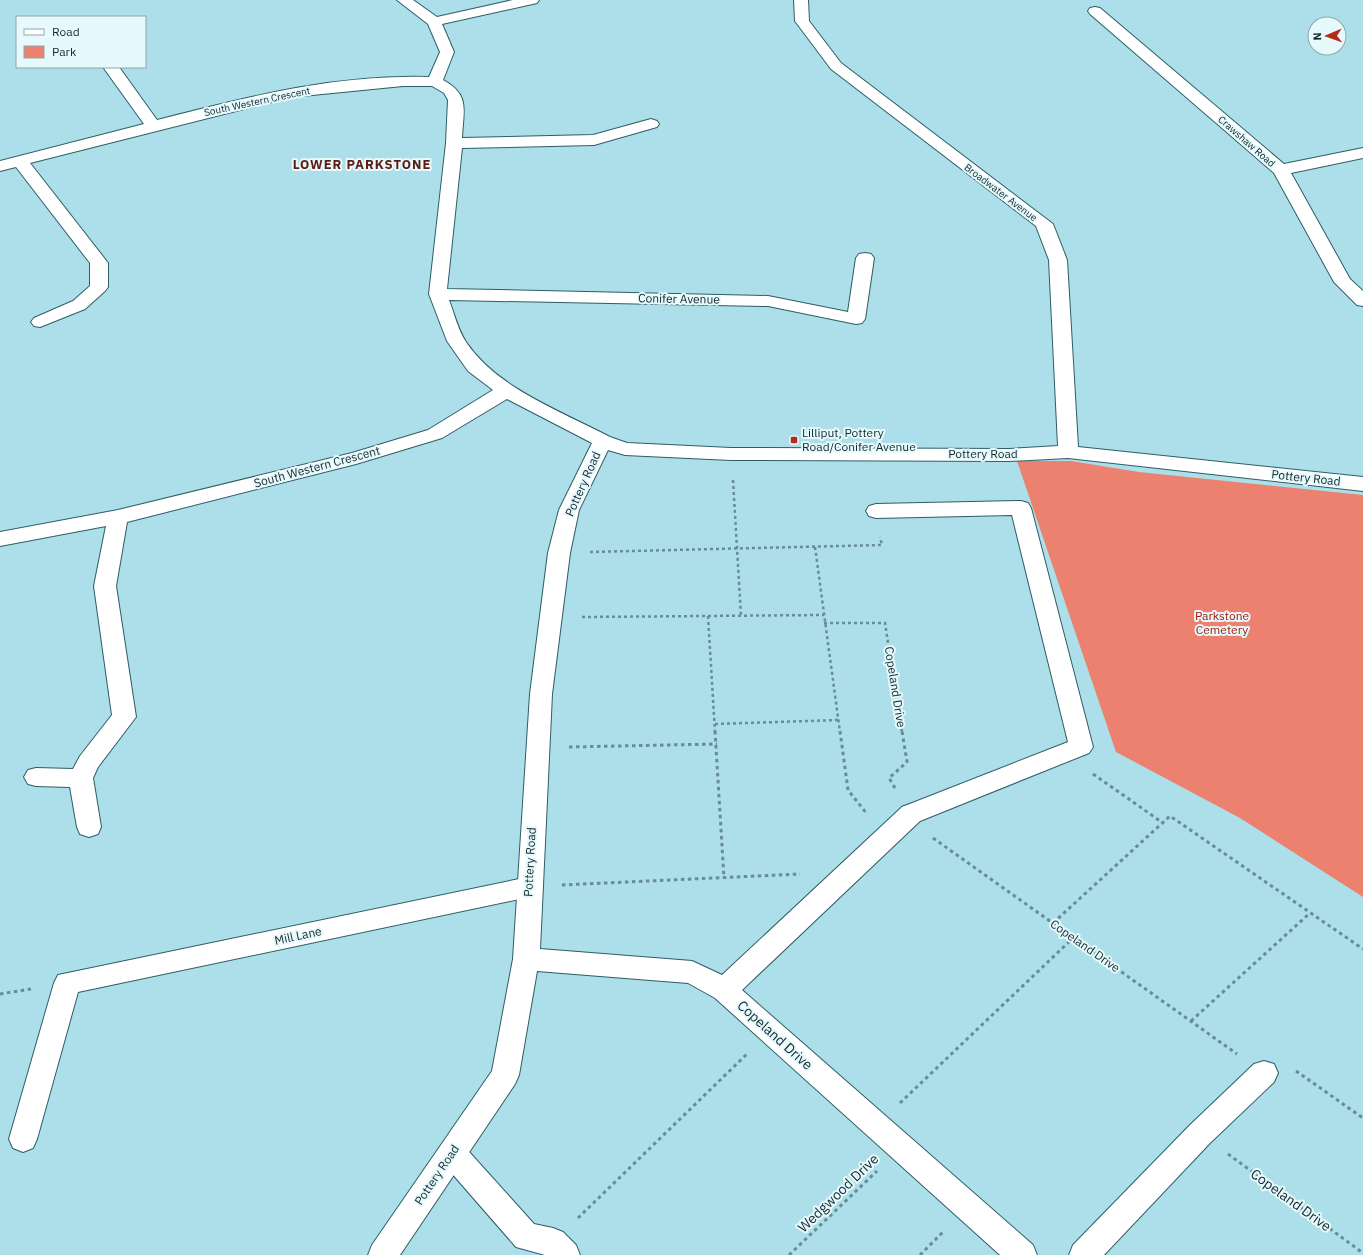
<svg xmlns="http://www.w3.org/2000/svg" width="1363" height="1255" viewBox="0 0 1363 1255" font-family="'IBM Plex Sans',sans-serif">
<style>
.green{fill:#ec816f}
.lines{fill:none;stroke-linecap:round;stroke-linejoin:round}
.lane-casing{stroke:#2e5d66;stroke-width:2}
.street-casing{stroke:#2e5d66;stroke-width:2}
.path-far1{stroke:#688d94;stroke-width:2.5;stroke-dasharray:3 3;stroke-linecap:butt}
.path{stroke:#688d94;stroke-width:3;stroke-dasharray:3.5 3.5;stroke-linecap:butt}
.lane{fill:#fff;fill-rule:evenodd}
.street{fill:#fff;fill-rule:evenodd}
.poi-dot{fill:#b72a18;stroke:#e6fafe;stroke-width:1.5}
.labels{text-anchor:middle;stroke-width:4;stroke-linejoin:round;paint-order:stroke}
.far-street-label{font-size:10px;fill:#15292d;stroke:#e6fafe}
.street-label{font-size:12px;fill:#15292d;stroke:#e6fafe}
.poi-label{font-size:12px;fill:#15292d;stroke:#e6fafe;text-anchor:start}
.park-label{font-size:12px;fill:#a11907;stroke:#e6fafe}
.far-district-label{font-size:13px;font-weight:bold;letter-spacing:1px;fill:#5e1b11;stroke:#e6fafe}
.near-street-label{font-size:14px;fill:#15292d;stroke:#e6fafe}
</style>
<rect width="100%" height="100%" fill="#acdfe9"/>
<path class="green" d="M1017 461H1071L1139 472 1363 495V897L1240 818 1116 752Z"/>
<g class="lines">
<defs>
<path id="lane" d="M1021 501 1028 503 1031 508 1093 747 1089 753 920 821 911 824 902 821 899 814 902 807 1068 742 1012 515 876 518 869 516 866 511 869 506 876 504Z
M529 877 538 880 542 887 538 894 529 897 78 992 37 1139 33 1148 23 1152 13 1148 9 1139 54 983 58 975Z
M452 1140 462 1144 534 1224 553 1228 563 1232 576 1245 580 1255H545L516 1247 442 1162 438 1153 442 1144Z"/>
<path id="street" d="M397 0H413L437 17 513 0H539L537 3 442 24 454 52 443 80C471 95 463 111 462 138L593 135 651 119 657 121 659 124 657 127 594 145 462 148 447 289 768 296 848 312 856 258 859 254 865 253 871 254 874 258 865 319 862 323 856 324 768 306 449 300C454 313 458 330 466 342 498 389 561 411 610 437L627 443 731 448 1009 449 1058 446 1049 260 1036 226 831 69 795 21 794 0H808L809 21 841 63 1053 224 1067 260 1078 447 1363 477V491L1068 458 1009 461 731 460 625 455 608 450 579 510 570 553 552 694 540 949 692 961 722 975 902 807 911 804 920 807 923 814 920 821 742 990 1033 1245 1037 1255H1000L715 998 688 983 537 971 519 1075 515 1084 400 1255H368L372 1245 492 1071 513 959 530 694 548 553 559 510 592 443 507 399 442 438 356 464 127 522 116 586 136 717 98 767 93 778 101 827 98 834 89 837 80 834 77 827 70 787 36 786 28 784 24 777 28 770 36 768 73 769 80 756 112 715 94 586 106 526 0 546V532L118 510 352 453 428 430 493 390 468 371 447 341 429 294 446 143 448 100 444 93 432 86H403L292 97 30 163 108 263V287L105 291 85 309 40 327 34 326 31 322 34 318 73 301 90 286V263L16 167 0 171V161L144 124 103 67H119L157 120C248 97 334 74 429 77L440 52 428 24Z
M1095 7 1100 8 1284 164 1363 148V158L1291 173 1350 279 1363 291V306L1357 305 1334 282 1274 173 1090 14 1088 11 1090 8Z
M1264 1061 1274 1064 1278 1073 1274 1082 1210 1143 1104 1255H1069L1073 1245 1190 1125 1254 1064Z"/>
</defs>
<use href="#lane" class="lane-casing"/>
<use href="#street" class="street-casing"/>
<path class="path-far1" d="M733 480 741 616
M815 547 840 732
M590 552 882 545 880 537
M708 616 715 732
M582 617 824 615
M824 623H885L902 732
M715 724 838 720"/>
<path class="path" d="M715 731 724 878
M840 731 848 790 867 814
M569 747 717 744
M1093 774 1163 823
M895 788 889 778 907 762 902 731
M933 838 1237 1054
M562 885 800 874
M1053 923 1170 816 1363 949
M0 994 31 989
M1191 1021 1310 913
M1296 1071 1363 1118
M900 1103 1073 938
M1228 1154 1363 1253
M578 1218 748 1053
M789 1255 877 1171
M920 1255 944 1231"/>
<use href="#lane" class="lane"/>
<use href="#street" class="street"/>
</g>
<rect class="poi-dot" x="790" y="436" width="8" height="8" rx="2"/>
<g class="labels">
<g class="far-street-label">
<text transform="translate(257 101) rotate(-12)" y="4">South Western Crescent</text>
<text transform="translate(1247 141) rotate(41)" y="4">Crawshaw Road</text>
<text transform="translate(1001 192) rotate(37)" y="4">Broadwater Avenue</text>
</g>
<g class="street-label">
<text transform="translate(679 299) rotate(1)" y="4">Conifer Avenue</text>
<text x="983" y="458">Pottery Road</text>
<text transform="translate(317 467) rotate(-15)" y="4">South Western Crescent</text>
<text transform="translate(1306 478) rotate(6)" y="4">Pottery Road</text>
<text transform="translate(583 484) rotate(-66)" y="4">Pottery Road</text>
<text transform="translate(895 687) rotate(81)" y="4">Copeland Drive</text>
<text transform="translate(530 862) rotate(-87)" y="4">Pottery Road</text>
<text transform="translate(298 936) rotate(-12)" y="4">Mill Lane</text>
<text transform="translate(1085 946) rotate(35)" y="4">Copeland Drive</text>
<text transform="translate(437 1175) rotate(-56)" y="4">Pottery Road</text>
</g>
<g class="poi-label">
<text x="802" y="437">Lilliput, Pottery<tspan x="802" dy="14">Road/Conifer Avenue</tspan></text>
</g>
<g class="park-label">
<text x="1222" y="620">Parkstone<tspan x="1222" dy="14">Cemetery</tspan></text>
</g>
<g class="far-district-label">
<text x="362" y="169">LOWER PARKSTONE</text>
</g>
<g class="near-street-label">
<text transform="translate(775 1035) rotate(42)" y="5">Copeland Drive</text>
<text transform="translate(838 1193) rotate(-44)" y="5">Wedgwood Drive</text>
<text transform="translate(1291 1200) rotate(36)" y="5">Copeland Drive</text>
</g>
</g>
<rect x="16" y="16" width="130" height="52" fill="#e6fafe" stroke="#92a6aa"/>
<rect x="24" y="29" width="20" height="6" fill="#ffffff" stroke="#92a6aa"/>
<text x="52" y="36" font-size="12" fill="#15292d">Road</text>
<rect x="24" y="46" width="20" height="12" fill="#ec816f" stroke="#92a6aa"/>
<text x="52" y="56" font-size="12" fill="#15292d">Park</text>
<g transform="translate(1327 36) rotate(268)"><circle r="19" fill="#e6fafe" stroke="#92a6aa"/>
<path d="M0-3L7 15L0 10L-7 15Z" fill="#b72a18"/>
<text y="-6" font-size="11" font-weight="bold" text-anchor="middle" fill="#15292d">N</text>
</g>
</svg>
